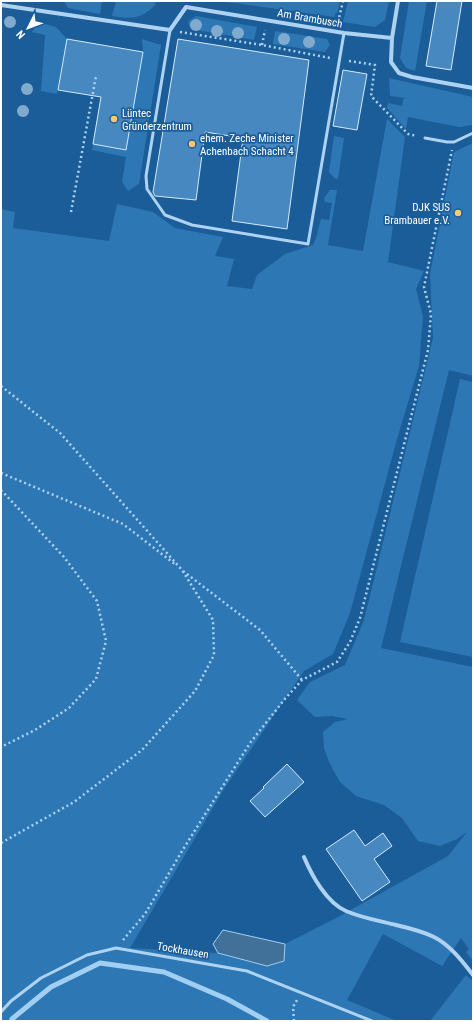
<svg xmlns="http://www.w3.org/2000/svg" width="474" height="1022" viewBox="0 0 474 1022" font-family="'Roboto Condensed',sans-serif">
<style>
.green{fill:#2e77b5}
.water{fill:#417099;stroke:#a1cff3}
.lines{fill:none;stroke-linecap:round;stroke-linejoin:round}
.stream{stroke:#a1cff3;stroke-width:5}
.building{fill:#4788c0;stroke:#d5eafb}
.path{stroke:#aed2f1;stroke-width:2.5;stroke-dasharray:2 3;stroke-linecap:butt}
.service{stroke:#aed2f1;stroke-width:3}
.minor{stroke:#aed2f1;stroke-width:4}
.tree{fill:#81abce}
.poi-dot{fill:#ffc76e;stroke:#1a5d98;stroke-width:1.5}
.labels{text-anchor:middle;stroke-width:3.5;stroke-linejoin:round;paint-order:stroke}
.street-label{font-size:11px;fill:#fff;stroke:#1a5d98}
.poi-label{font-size:11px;fill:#fff;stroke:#1a5d98;text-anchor:start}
</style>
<rect width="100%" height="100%" fill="#1a5d98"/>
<path class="green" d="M64 1H102L100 14 68 8Z
M116 1H154L156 4C140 20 133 19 112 16Z
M219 1H340L337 13H335V17Z
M348 1H389L385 20 375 27 343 22Z
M409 1H427L415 71 406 68 400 58Z
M196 16 257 27 254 40 191 29 188 23 190 20Z
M38 22 56 27 67 39 57 94 41 91 45 35 32 32Z
M275 31 327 39 330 45 325 52 273 44Z
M142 39 161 45 139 184 128 191 122 182 126 157 92 150 93 144 126 150 143 52Z
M389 78 473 97V125L459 127 408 117 406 129 387 108 388 103 402 106 404 98 390 96Z
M387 119 405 137 388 262 424 271 416 289 423 316 419 366 397 439 350 613 333 654 304 671 224 789 130 948 218 953 267 966 284 961 285 944 338 917 448 856 467 832 457 839 440 846 418 841 402 818 384 805 356 796 340 782 329 762 324 748 323 732 335 722 348 719 332 716 315 717 297 700 310 682 345 665 364 620 433 338 430 274 454 152 473 143V376L449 370 381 648 473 667V961L466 952 469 949 461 938 442 966 383 934 347 1000 397 1021H1V209L15 212 13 228 109 241 117 204 153 212 175 228 223 237 215 256 234 259 227 286 252 289 257 275 285 254 313 245 316 238 321 219 329 220 332 203 325 202 324 198 330 190H337L328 245 363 251Z
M334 136 344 138 338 179 334 178 329 172Z
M460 379 473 382V657L400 642Z
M466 975 473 981V1021H430Z"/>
<path class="water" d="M223 930 285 944 284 961 267 966 218 953 213 944Z"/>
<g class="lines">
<path class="stream" d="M12 1019 51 987 100 963 164 972 227 999 267 1021"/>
</g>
<path class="building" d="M437 1H462L451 70 426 66Z
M67 39 143 52 126 150 93 144 101 97 58 90Z
M178 39 309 60 287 229 232 221 243 138 205 132 196 200 155 196 153 192Z
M343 70 367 74 357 130 333 126Z
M287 764 304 782 265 817 250 801 264 788 263 787Z
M354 830 365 846 383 833 392 846 374 859 390 882 362 901 326 849Z"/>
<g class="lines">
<path class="path" d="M338 22 343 1
M180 32 262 45 330 58
M262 45 265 30
M349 61 375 65 371 96 408 134 417 136
M71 212 96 76
M1 386 60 433 182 570 213 620 214 655 195 691 142 750 74 802 1 843
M1 473 123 524 176 565
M1 490 64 557 97 601 106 641 96 679 69 708 35 730 1 747
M183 571 260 630 302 680
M123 940 145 914 182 851 250 743 284 700 302 680 337 662 350 642 360 618 428 350 431 314 424 287 452 150
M294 1021 293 1007 297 1000"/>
<path class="service" d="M170 30 146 176 147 189 165 215 192 225 308 244 344 33
M425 138 447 142H454L473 133
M1 1012 11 1001 41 978 87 955 116 948 247 971 372 1021"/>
<path class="minor" d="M398 1 392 38 391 62 399 73 412 77 473 88
M1 5 170 30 186 7 344 33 392 38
M304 857C312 876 327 903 346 911 362 918 380 921 396 925 409 928 422 931 434 937 450 945 462 961 473 975"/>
</g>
<g class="tree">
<circle cx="10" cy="22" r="6"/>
<circle cx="196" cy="25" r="6"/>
<circle cx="217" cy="31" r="6"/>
<circle cx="238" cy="33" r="6"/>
<circle cx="284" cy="39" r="6"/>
<circle cx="309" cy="42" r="6"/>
<circle cx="27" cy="89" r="6"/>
<circle cx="23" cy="111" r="6"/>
</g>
<g class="poi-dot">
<circle cx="114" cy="119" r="4"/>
<circle cx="192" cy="144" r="4"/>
<circle cx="458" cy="213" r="4"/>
</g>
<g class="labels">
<g class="street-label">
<text transform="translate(310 18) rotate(10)" y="4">Am Brambusch</text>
<text transform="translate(183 950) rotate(10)" y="4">Tockhausen</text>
</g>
<g class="poi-label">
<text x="122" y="117">Lüntec<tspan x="122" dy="13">Gründerzentrum</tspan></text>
<text x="200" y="142">ehem. Zeche Minister<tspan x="200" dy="13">Achenbach Schacht 4</tspan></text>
<text x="450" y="211" text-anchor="end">DJK SUS<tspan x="450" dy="13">Brambauer e.V.</tspan></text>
</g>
</g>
<rect width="474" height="1022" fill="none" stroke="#ffffff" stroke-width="4"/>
<g transform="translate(28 28) rotate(228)" stroke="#1a5d98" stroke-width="3" paint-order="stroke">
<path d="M0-3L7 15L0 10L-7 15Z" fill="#ffffff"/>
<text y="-6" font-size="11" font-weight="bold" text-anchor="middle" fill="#ffffff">N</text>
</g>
</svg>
